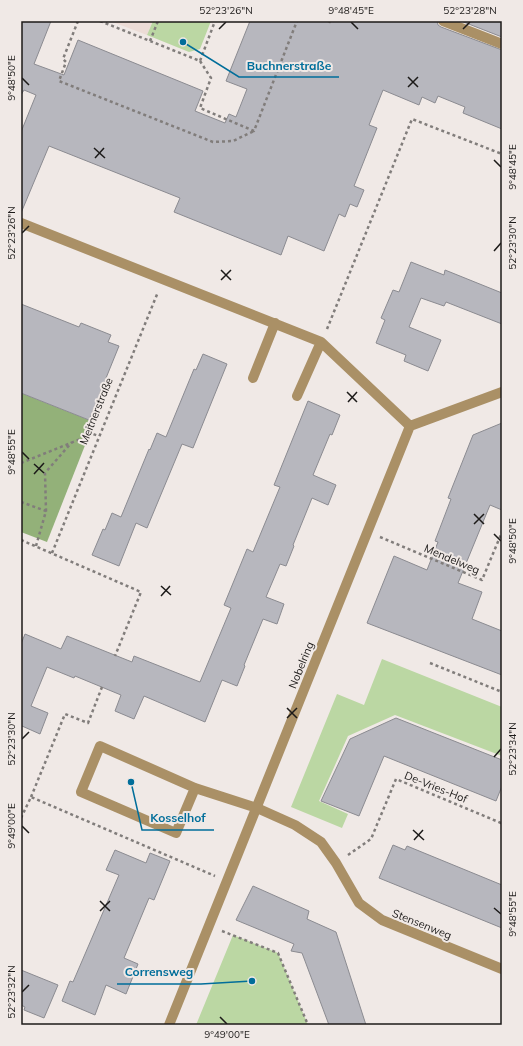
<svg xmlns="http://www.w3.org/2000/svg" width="523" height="1046" viewBox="0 0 523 1046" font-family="Mulish,sans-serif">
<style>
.built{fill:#ecdcd6}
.green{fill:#bbd7a3}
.forest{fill:#93b179}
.building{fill:#b7b7be;stroke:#8b8b91}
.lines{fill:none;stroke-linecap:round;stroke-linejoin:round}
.path{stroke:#817d7b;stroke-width:2.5;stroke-dasharray:3 3;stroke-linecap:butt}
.minor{stroke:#aa9066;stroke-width:10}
.ticks{fill:none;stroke:#1c1a19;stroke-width:1.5}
.labels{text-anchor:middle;stroke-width:4;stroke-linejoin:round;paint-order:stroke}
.street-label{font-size:11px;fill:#1c1a19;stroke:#f0e9e6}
.leader{fill:none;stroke:#016e9a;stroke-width:1.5}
.callout-dot{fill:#016e9a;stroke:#f0e9e6;stroke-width:1.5}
.callout-label{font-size:12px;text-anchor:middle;font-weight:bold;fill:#016e9a;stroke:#f0e9e6;stroke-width:4;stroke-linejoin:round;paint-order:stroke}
.neatline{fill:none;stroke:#1c1a19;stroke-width:1.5}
.ticks-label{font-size:10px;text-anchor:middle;fill:#1c1a19}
</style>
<rect width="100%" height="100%" fill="#f0e9e6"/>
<path class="built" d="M110 21H153L147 35Z"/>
<path class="green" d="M153 21H211L200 49 189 52 147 35Z
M382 659 502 707V756L395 715 348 736 319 801 348 814 342 828 291 807 337 694 364 705Z
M233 935 278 953 308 1025H196Z"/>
<path class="forest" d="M21 393 89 420 93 425 47 542 21 532Z"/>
<path class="building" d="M21 21H51L34 64 64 75 78 40 203 91 195 111 225 123 229 114 236 117 247 89 226 81 250 21H437L438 25 441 27 502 50V129L463 113 465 107 438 96 435 103 422 97 419 105 383 90 369 125 377 128 354 186 364 190 357 207 350 204 345 217 339 214 324 251 288 236 281 255 174 212 180 198 49 146 21 213V132L36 95 24 90 21 95Z
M461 21H502V37Z
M411 262 444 275 445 270 502 293V324L446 302 444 306 421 298 409 327 441 340 428 371 404 361 406 355 376 343 385 320 381 318 393 290 399 292Z
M21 304 79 327 81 323 111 335 108 342 119 346 89 420 21 393Z
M203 354 227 364 193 448 182 444 147 528 136 523 119 566 92 555 103 529 105 530 112 513 121 517 149 449 150 450 157 433 166 437 194 369 196 370Z
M308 401 340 415 332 435 330 434 313 475 336 485 328 505 312 498 293 545 294 546 286 566 280 564 266 597 284 604 277 624 263 619 244 665 245 666 237 686 222 680 205 722 144 696 134 719 115 711 121 695 75 676 74 678 47 667 31 706 48 713 40 734 22 726 21 728V644L25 634 61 649 67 636 132 662 134 656 200 682 231 608 224 605 247 549 253 552 280 487 274 485Z
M502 423V510L490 505 458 583 482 592 472 619 502 631V675L367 623 394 556 427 570 438 542 435 541 451 499 448 498 473 435Z
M396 718 502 760V786L496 801 384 756 359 816 321 801 350 739Z
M393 845 405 850 407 846 502 885V928L379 878Z
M115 850 146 863 150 853 170 861 154 900 149 898 124 958 138 964 126 994 106 985 95 1015 62 1001 70 981 73 982 119 875 106 870Z
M253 886 309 911 307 919 336 932 366 1025H329L302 953 291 951 294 944 236 920Z
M21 970 58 985 44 1018 24 1010 25 1007 21 1005Z"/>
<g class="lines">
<path class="path" d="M78 21 63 59 66 62 59 81 213 142 233 141 254 131
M100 21 200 61 215 21
M328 21 332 23 333 21
M150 41 158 21
M200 61 211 78 200 108 254 131 297 21
M327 329 412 119 502 154
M21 463 93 434 99 436
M21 502 46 511
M380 537 482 580 502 532
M21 540 141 592 115 656
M36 546 46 511 45 473 72 442
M52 553 158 292
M430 663 502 692
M31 797 65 714 88 723 102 687
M21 818 31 797 215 876
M348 855 371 839 396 779 501 823 502 820
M222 931 278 953 308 1025"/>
<path class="minor" d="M443 21 502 44
M21 223 321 342 410 426
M253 378 275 323
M297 396 321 342
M195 788 176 833 81 792 100 746 195 788 257 808 295 825 321 842 336 863 359 903 382 920 502 969
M169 1025 410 426 502 392"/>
</g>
<path class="ticks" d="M351 22 358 29M219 29 226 22M463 29 470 22M408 77 418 87M22 78 29 85M408 87 418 77M94 148 105 158M95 158 104 148M494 160 501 167M22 233 29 226M494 251 501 243M221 270 231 280M221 280 231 270M347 392 357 402M348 402 357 392M22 452 29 459M34 464 44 473M34 474 44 463M474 514 484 524M474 524 484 514M494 534 501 541M161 586 171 595M161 596 170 586M287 708 297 718M287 718 297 708M22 739 29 732M494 757 501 749M22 826 29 833M413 830 424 840M414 840 423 830M100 901 110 911M494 908 501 914M100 911 110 901M22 992 29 985M220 1017 227 1024"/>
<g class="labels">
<g class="street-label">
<text transform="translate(96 411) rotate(-68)" y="4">Meitnerstraße</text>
<text transform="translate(452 559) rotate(23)" y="4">Mendelweg</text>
<text transform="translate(301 665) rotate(-68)" y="4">Nobelring</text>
<text transform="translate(436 787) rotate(22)" y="4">De-Vries-Hof</text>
<text transform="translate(422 924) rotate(22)" y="4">Stensenweg</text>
</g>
</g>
<path class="leader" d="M183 42L239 77H339M131 782L142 830H214M252 981L201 984H117"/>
<g class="callout-dot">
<circle cx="183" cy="42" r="4"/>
<circle cx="131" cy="782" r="4"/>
<circle cx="252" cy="981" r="4"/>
</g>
<g class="callout-label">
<text x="289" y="70">Buchnerstraße</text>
<text x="178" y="822">Kosselhof</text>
<text x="159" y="976">Corrensweg</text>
</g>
<rect width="523" height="1046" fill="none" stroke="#f0e9e6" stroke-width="44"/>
<rect x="22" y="22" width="479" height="1002" class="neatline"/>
<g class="ticks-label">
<text x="226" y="14">52°23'26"N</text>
<text x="351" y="14">9°48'45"E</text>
<text x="470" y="14">52°23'28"N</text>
<text transform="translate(11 78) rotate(-90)" y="4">9°48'50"E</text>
<text transform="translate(512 167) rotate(-90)" y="4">9°48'45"E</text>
<text transform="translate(11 233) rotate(-90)" y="4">52°23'26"N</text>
<text transform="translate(512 243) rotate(-90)" y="4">52°23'30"N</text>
<text transform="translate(11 452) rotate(-90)" y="4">9°48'55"E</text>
<text transform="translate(512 541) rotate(-90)" y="4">9°48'50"E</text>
<text transform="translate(11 739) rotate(-90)" y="4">52°23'30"N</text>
<text transform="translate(512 749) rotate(-90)" y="4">52°23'34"N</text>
<text transform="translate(11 826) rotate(-90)" y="4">9°49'00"E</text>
<text transform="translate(512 914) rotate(-90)" y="4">9°48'55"E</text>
<text transform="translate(11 992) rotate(-90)" y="4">52°23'32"N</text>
<text x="227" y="1038">9°49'00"E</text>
</g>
</svg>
